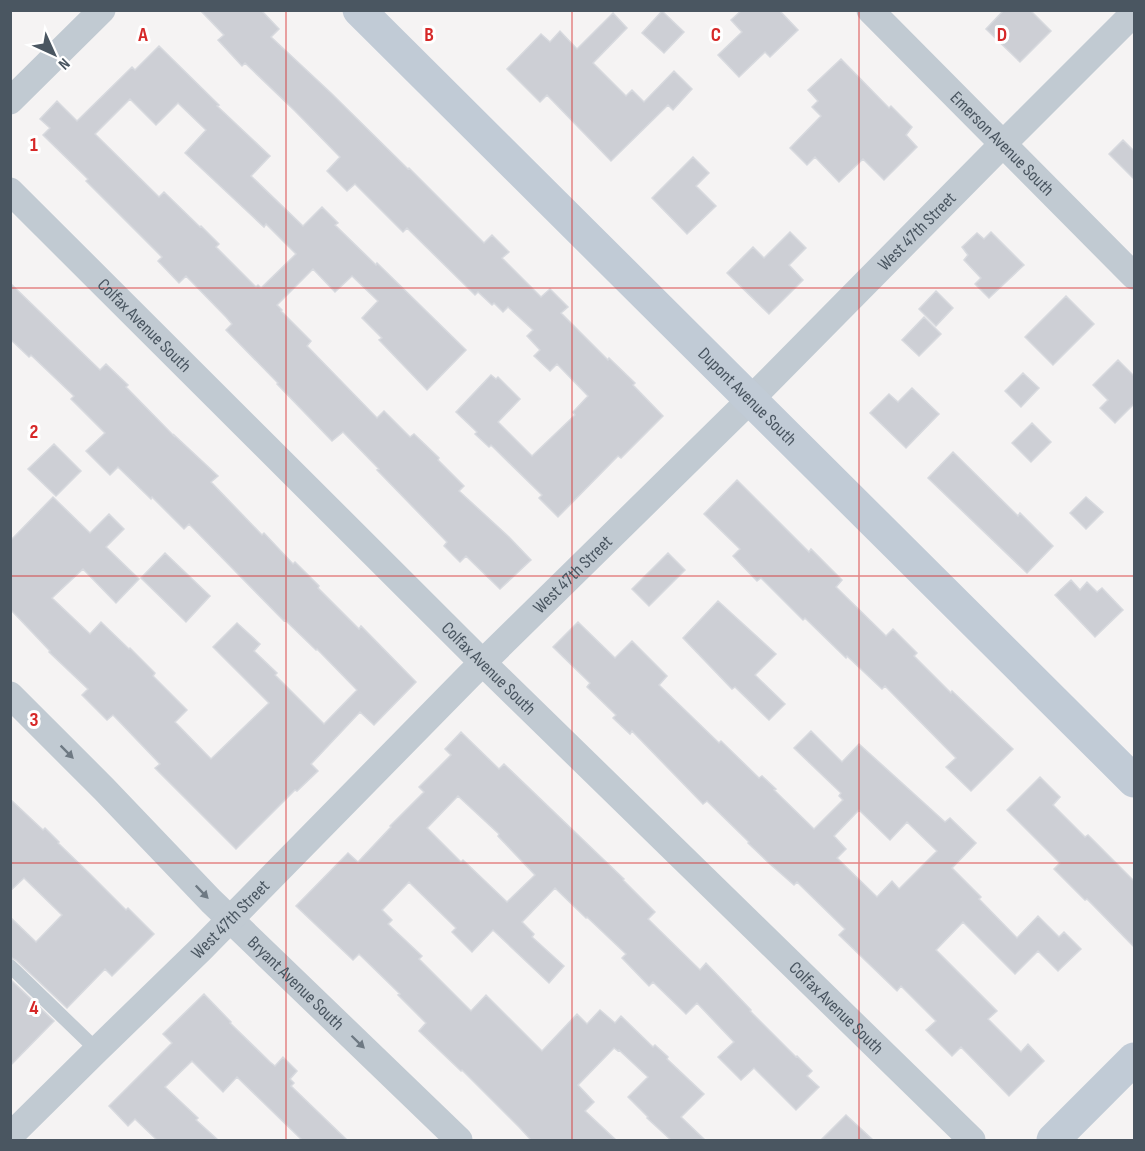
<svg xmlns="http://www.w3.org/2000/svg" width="1145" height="1151" viewBox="0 0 1145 1151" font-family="'Sofia Sans Condensed',sans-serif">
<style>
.building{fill:#cdcfd5;stroke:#d7d9de;stroke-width:1.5;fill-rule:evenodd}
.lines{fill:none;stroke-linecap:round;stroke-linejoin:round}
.lane{stroke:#c1cad2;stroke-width:14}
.street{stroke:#c1cad2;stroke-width:27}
.secondary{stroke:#c1cbd6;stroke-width:33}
.oneway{fill:#6e7983}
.grid{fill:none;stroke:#d62828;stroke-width:1.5;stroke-opacity:0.55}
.labels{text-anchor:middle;stroke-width:6;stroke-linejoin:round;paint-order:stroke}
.street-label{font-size:18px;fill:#4a5661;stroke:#fff}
.grid-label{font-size:20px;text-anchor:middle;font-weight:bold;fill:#d62828;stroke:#fff;stroke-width:6;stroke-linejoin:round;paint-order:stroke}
</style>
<rect width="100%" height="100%" fill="#f5f3f3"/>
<path class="building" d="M200 10H261L279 29 271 37 331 93 408 169 409 168 484 243 492 235 509 252 502 258 541 297 550 289 568 307 561 313 608 360 609 358 635 383 633 385 663 416 621 458 618 456 558 517 539 498 542 495 491 445 489 447 475 434 477 432 456 412 491 375 496 379 498 377 520 399 498 422 532 456 575 415 573 412 588 396 557 364 550 371 534 356 540 350 527 336 533 330 508 307 503 312 494 303 492 305 478 292 475 295 407 228 403 232 355 184 347 191 327 171 340 157 295 111 245 63 242 66 218 40 224 35Z
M742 10H779L798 30 770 57 765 52 739 77 718 55 742 32 731 20Z
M1004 10H1030L1051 31 1020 62 986 29Z
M662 11 684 32 664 53 642 33Z
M613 13 627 28 593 63 626 96 632 90 644 102 674 71 692 89 673 110 668 105 611 161 547 95 540 102 507 69 541 34 550 42 560 31 577 49Z
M159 46 219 105 217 106 270 156 251 176 303 226 322 207 338 223 335 225 376 265 377 263 466 350 427 390 379 340 382 338 362 318 378 301 352 276 335 292 313 269 277 305 282 310 281 311 311 341 307 346 377 418 384 411 410 437 414 434 439 458 438 460 464 486 459 491 509 537 531 560 500 589 466 556 460 562 444 546 447 542 377 470 379 469 343 432 332 441 277 384 278 383 226 330 232 324 226 317 186 276 179 283 158 261 162 257 86 181 88 179 43 135 50 128 40 119 57 101 77 121 132 67 135 70ZM130 99 156 125 178 103 206 130 185 153 264 227 266 224 296 254 261 288 258 285 256 287 216 247 219 244 201 226 200 227 164 192 159 197 95 134Z
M841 59 889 108 891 106 912 127 906 135 917 147 884 180 863 159 839 182 815 157 807 165 790 148 821 116 812 107 818 101 808 90Z
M1123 140 1134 151V179L1109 154Z
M693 157 709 173 696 186 716 206 687 234 652 198Z
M790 232 806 248 789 265 803 280 769 314 727 273 753 247 764 258Z
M991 232 1024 265 989 298 975 284 981 278 964 260 968 255 962 247 977 233 984 239Z
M10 283 100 370 106 364 128 385 126 387 174 436V435L218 476 211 482 262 535 264 533 293 564 295 562 319 586 318 588 359 629 361 626 416 682 374 725 360 712 311 764 318 771 297 791 295 790 236 849 155 768 160 764 113 715 107 720 82 695 88 689 49 652 50 651 10 609V541L53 497 90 533 109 514 124 529 106 547 139 579 116 603 83 569 52 598 90 634 101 622 129 649 130 648 155 673 153 676 187 710 175 722 211 759 269 703 213 647 237 623 260 644 254 651 277 673 275 675 324 724 357 690 317 649 316 650 285 620 284 621 189 524 184 529 152 497 151 499 118 467 110 475 86 451 105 433 71 399 74 396 31 355 29 357 10 339Z
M936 291 953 308 936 326 919 309Z
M1066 296 1094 324 1053 365 1025 337Z
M924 317 941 334 919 356 902 340Z
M1118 360 1134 376V404L1115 423 1100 408 1108 400 1093 385Z
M1023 373 1039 388 1021 407 1005 391Z
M912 388 939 414 906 448 870 413 889 394 898 402Z
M1032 423 1051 442 1031 462 1012 443Z
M54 444 81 471 56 496 28 469Z
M953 452 1018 516 1020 513 1053 546 1027 573 928 478Z
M737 480 809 552 811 549 842 580 836 587 886 636 893 629 917 653 914 656 951 693 952 691 1013 749 971 791 946 767 956 758 885 686 882 689 847 656 846 658 805 618 803 620 761 578 757 581 733 556 740 549 704 514Z
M1086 497 1103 512 1086 529 1070 513Z
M165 553 210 596 186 622 141 578Z
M668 553 685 570 649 606 632 589Z
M1071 580 1080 590 1087 582 1097 592 1102 588 1123 610 1095 637 1055 595Z
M718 601 776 654 755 675 785 704 769 720 735 687 732 689 683 638Z
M578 622 615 658 632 641 667 676 659 685 719 743 721 741 759 778 762 776 776 789 774 790 814 829 843 800 839 796 841 793 794 748 811 731 842 762 859 744 945 822 950 818 976 843 952 868 981 897 979 899 1017 938 1038 916 1059 937 1064 932 1081 949 1058 971 1038 951 1015 974 963 922 936 950 997 1011 988 1019 1021 1052 1028 1044 1044 1061 1009 1096 961 1047 952 1056 926 1030 936 1021 901 986 897 991 839 935 845 929 797 882 794 885 770 864 748 843 749 842 707 801 703 804 632 731 630 734 613 718 616 715 587 687 590 683 553 647ZM859 810 890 840 907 822 937 851 899 889 892 881 877 897 837 858 846 849 834 836Z
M461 732 499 769 504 764 602 858 624 879 623 880 655 912 648 919 700 970 706 963 751 1010 750 1011 796 1057 797 1056 812 1071 807 1076 819 1087 796 1110 754 1068 741 1080 718 1057 734 1042 697 1003 686 1014 653 982 649 986 622 958 626 954 587 917 586 918 555 888 522 922 534 934 532 937 564 966 549 983 493 930 472 952 452 932 456 928 409 882 382 910 392 920 388 924 422 956 419 959 471 1011 486 995 542 1051 577 1014 587 1024 600 1010 615 1023 621 1016 653 1047 655 1045 668 1057 667 1059 704 1094 681 1117 705 1140H671L647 1118 648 1117 628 1097 648 1077 619 1050 618 1051 614 1048 578 1085 594 1102 585 1111 616 1140H531L519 1127 462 1070 461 1071 419 1031 426 1023 398 995 400 994 359 954 353 960 296 906 348 853 358 862 391 827 390 826 424 792 419 787 451 755 445 749ZM458 796 499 834 498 836 535 875 507 902 463 860 461 862 427 828Z
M1040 777 1060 797 1053 805 1085 837 1088 835 1134 881V947L1087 899 1085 900 1054 869 1060 863 1007 810Z
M10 799 43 830 45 828 59 842 58 843 90 874 126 910 128 908 154 934 112 976 105 969 67 1008 16 960 10 957V917L36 942 62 915 24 878 10 891Z
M10 979 54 1021 10 1066Z
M204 994 231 1022 230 1023 270 1062 275 1066 283 1057 297 1071 290 1079 294 1083 291 1086 347 1140H302L237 1077 223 1092 192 1061 165 1087 198 1118 196 1120 218 1140H157L135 1119 128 1126 109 1106 172 1043 163 1034Z
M846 1115 873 1140H821Z"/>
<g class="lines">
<path class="lane" d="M10 966 97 1050"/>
<g class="street">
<path id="s1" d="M870 10 1134 276"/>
<path d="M10 101 102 10"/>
<path id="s2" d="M10 191 482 662 972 1140"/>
<path id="s3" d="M10 695 104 789 211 901 459 1140"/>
<path id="s4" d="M10 1136 97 1050 201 949 469 676 751 399 990 157 1134 13"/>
</g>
<g class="secondary">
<path id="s5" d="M359 10 1134 781"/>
<path d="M1053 1140 1134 1059"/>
</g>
</g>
<defs><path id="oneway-solid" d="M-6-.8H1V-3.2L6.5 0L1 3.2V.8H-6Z" transform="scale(1.5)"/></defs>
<g class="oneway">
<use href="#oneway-solid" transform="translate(67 752) rotate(45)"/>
<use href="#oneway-solid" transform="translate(202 892) rotate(46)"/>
<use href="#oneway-solid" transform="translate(358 1042) rotate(44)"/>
</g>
<path class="grid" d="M286 10V1140M572 10V1140M859 10V1140M10 288H1134M10 576H1134M10 863H1134"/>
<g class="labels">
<g class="street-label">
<text dy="6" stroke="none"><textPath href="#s1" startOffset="188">Emerson Avenue South</textPath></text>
<text dy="6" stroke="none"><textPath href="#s4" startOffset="1281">West 47th Street</textPath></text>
<text dy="6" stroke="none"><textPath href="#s2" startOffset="190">Colfax Avenue South</textPath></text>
<text dy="6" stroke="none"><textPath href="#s5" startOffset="548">Dupont Avenue South</textPath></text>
<text dy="6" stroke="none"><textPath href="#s4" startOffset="795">West 47th Street</textPath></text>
<text dy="6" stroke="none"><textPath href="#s2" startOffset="676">Colfax Avenue South</textPath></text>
<text dy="6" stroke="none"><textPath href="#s4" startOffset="309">West 47th Street</textPath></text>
<text dy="6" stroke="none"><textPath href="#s3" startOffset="406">Bryant Avenue South</textPath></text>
<text dy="6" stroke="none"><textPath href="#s2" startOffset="1162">Colfax Avenue South</textPath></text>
</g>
</g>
<g class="grid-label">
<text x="143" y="41">A</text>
<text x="429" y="41">B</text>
<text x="716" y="41">C</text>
<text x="1002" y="41">D</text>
<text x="34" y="151">1</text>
<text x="34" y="438">2</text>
<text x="34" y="726">3</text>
<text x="34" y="1014">4</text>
</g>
<rect width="1145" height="1151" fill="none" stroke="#4a5661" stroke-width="24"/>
<g transform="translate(54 54) rotate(135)" stroke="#ffffff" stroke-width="4.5" paint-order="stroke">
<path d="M0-4.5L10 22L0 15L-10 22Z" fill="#4a5661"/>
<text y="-9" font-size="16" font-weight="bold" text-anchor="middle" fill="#4a5661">N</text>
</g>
</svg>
